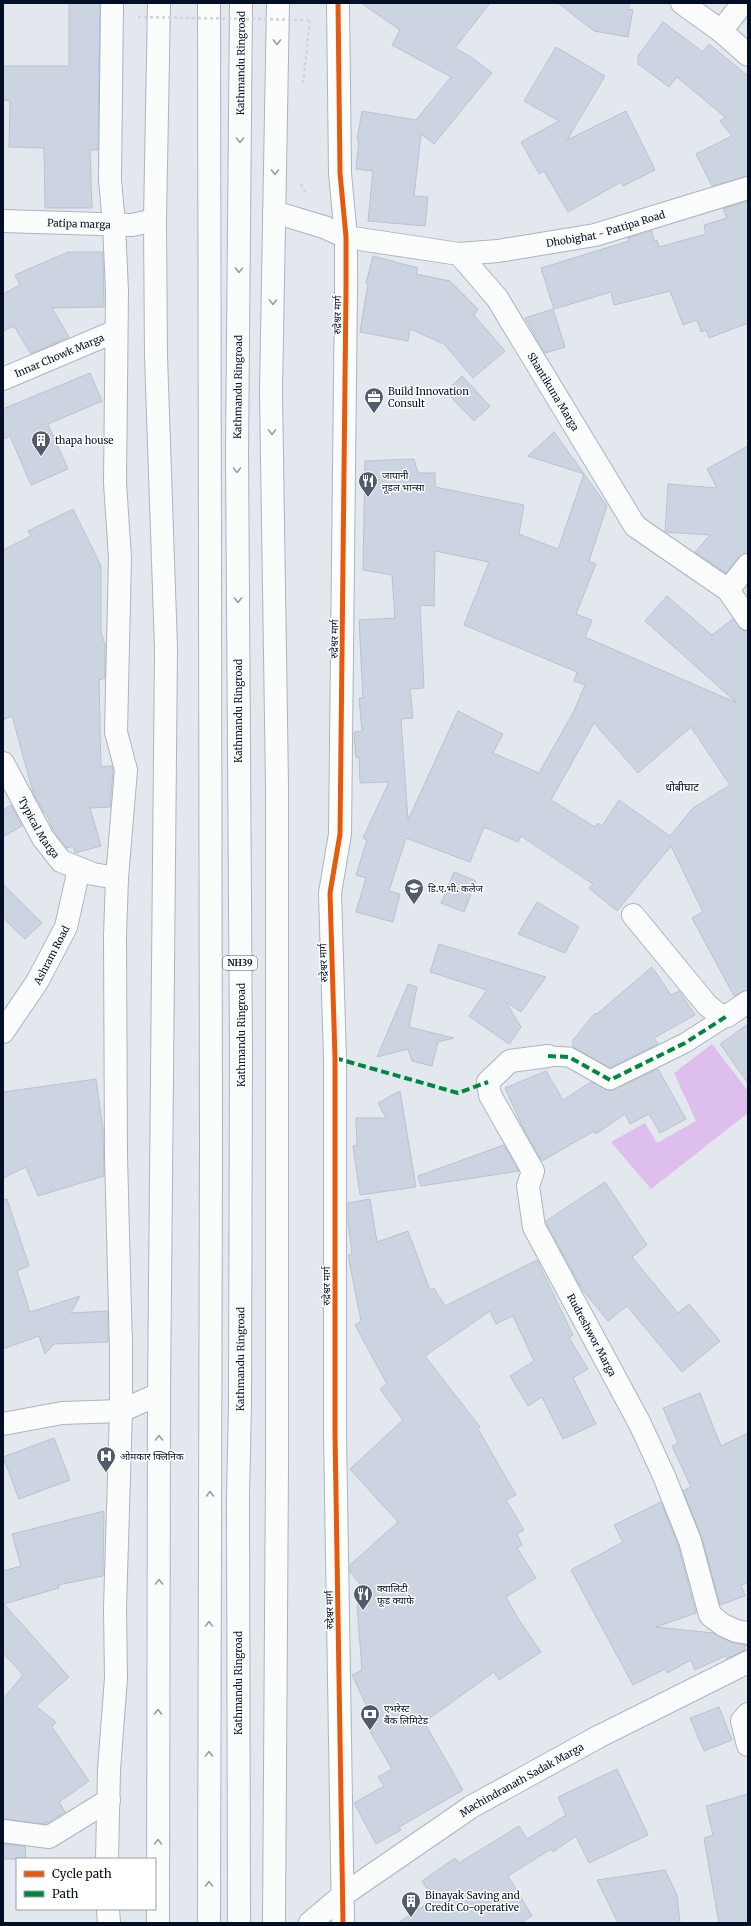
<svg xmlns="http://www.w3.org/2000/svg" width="751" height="1926" viewBox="0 0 751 1926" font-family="Merriweather,'Noto Sans Devanagari',serif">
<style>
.green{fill:#debeed}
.building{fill:#cbd4e0;stroke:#b9c2d0;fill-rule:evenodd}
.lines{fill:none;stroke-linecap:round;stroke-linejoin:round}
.pedestrian-casing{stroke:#abb4c2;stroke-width:21}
.minor-casing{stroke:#abb4c2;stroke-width:24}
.primary-casing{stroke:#abb4c2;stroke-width:24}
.trunk-casing{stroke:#abb4c2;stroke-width:24}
.path{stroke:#d2d4d6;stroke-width:2.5;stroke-dasharray:3 3;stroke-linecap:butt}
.pedestrian{stroke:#fbfcfc;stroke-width:19}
.minor{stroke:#fbfcfc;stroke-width:22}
.primary{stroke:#fbfcfc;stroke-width:22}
.trunk{stroke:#fbfcfc;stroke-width:22}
.path-bridge{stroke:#d2d4d6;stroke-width:2.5;stroke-dasharray:3 3;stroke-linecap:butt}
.quiet{stroke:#00873e;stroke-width:4;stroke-dasharray:8 4;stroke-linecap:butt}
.cycleway-casing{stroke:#fff;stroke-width:8}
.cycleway{stroke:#e8590c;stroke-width:5}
.oneway{stroke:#989da6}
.labels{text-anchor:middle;stroke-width:3;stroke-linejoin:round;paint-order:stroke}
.shield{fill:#fff;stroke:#4f5766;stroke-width:1}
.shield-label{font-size:9px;font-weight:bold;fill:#030f24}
.street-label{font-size:10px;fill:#030f24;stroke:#fff}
.poi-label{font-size:10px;fill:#030f24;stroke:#fff;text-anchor:start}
.neighbourhood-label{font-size:11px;fill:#030f24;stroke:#fff}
</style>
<rect width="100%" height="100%" fill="#e3e8ee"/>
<path class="green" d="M712 1044 748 1091V1113L651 1189 611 1142 645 1123 657 1143 696 1121 674 1073Z"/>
<path class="building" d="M69 3H100L98 150H90L92 208H45L44 148 9 147 10 101 3 100V66H69Z
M361 3H490L455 48 471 57 492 73 434 144 421 134 414 196 428 197 425 226 368 221 373 171 356 169 359 140H357L362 111 416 120 451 77 392 45 400 30Z
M558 3H630L628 9 633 10 628 37 594 31Z
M663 22 703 52 709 44 748 76V176L712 186 696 154 732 136 720 121 725 117 677 77 669 87 638 64V56Z
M556 47 605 76 567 140 626 111 655 170 623 186 621 182 568 212 544 171 539 174 521 142 559 121 524 101Z
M748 201V323L709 338 706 330 701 332 697 320 683 325 670 291 614 305 611 292 554 309 541 268 629 241 628 238 652 231 654 241 657 240 659 247 706 234 704 225 727 218 723 209Z
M68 252H103L104 307 52 308 69 337 31 354 14 326 3 331V294L20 285 15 275Z
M373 256 418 268 416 274 450 281 478 309 474 315 505 351 473 378 444 344 410 329 408 341 360 332 368 283H366Z
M553 309 565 347 545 353 525 318Z
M90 373 102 401 48 424 68 469 31 485 10 436 3 439V409Z
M462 376 490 406 474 421 446 392Z
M554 432 607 506 589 561 596 564 576 614 592 620 585 637 737 703 645 621 667 596 712 635 733 619 742 630 748 631V990L734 996 692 918 703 912 671 846 617 911 589 888 593 884 521 836 518 842 484 827 470 862 406 838 389 891 400 894 393 922 356 912 366 878 356 875 367 840 363 838 389 782 360 783 359 757 356 758 354 732 362 731 359 698H363L359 620 395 618 392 575 363 570 365 461 414 459 418 473H435V487L524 505 519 534 558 549 584 474 528 456ZM435 551 489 562 464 625 577 672 574 681 585 685 574 711 539 773 493 753 503 734 458 711 408 820 401 719 413 718 410 689 424 688 420 605 434 606ZM594 723 638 773 691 727 730 785 693 808 670 836 619 800 602 826 598 823 595 827 551 800Z
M748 446V553L739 557 726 573 695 552 710 535 665 532 668 484 717 488 707 469Z
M73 509 101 566V632L105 645V678L99 680 101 767 112 766 113 771 110 807 90 808 101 846 75 853 73 846 67 848 54 831 45 812 44 813 33 792 12 716 3 720V550L31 536 28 531Z
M11 805 22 826 3 837V810Z
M454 872 476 881 464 912 441 903Z
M3 884 42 923 25 939 3 918Z
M537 902 579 927 565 953 518 934Z
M439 944 546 977 521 1012 506 1002 521 1027 509 1044 469 1016 487 990 430 972Z
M652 967 671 995 679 991 695 1015 654 1038 658 1044 610 1068 573 1047V1040L595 1013 597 1014Z
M408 984 417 987 409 1027 454 1038 438 1042 432 1066 412 1061 408 1049 377 1057Z
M748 1024V1083L720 1044Z
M658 1069 686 1119 660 1133 649 1114 630 1124 625 1114 596 1134 594 1131 542 1161 524 1130 505 1088 546 1071 563 1100 591 1082 610 1091Z
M96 1079 103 1129 104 1176 38 1196 26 1167 3 1178V1092Z
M400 1091 416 1187 360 1195 353 1146 357 1145 356 1118H386L378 1103Z
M504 1145 519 1171 421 1186 418 1176Z
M605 1182 647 1245 632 1257 678 1313 689 1304 720 1341 682 1372 627 1306 608 1321 582 1289 546 1223V1221Z
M7 1199 29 1266 17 1271 30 1312 80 1296 71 1313 108 1311V1342L54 1344 45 1354 39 1336 3 1349V1200Z
M370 1199 377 1242 408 1231 430 1290 434 1288 445 1306 537 1260 573 1335 569 1338 588 1369 573 1378 596 1424 563 1439 542 1397 528 1406 510 1376 534 1361 513 1316 496 1324 490 1311 425 1356 480 1427 478 1429 516 1495 506 1500 524 1530 517 1534 522 1545 517 1548 536 1578 506 1597 519 1620 541 1652 499 1680 494 1672 424 1722 463 1790 399 1827 401 1830 376 1844 354 1803 384 1786 378 1777 392 1769 364 1721 372 1717 352 1675 362 1670 357 1605 371 1597 350 1572V1565L398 1522 350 1469 403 1420 380 1389 387 1384 355 1325 361 1321 348 1255 352 1254 348 1221V1203Z
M700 1393 721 1446 748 1433V1583L741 1585 745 1596 720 1605 702 1538 683 1491 691 1487 672 1446 678 1443 663 1408Z
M54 1438 70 1480 19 1499 3 1457Z
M661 1502 678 1545 696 1613 656 1627 713 1633 731 1642 747 1645 744 1647 745 1650 727 1659 725 1656 695 1670 691 1660 667 1673 665 1669 633 1685 571 1570 623 1542 614 1525Z
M104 1511 103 1576 58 1585 59 1588 4 1604 69 1677 36 1706 56 1722 52 1727 89 1781 59 1802 65 1812 45 1824 3 1819V1699L23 1675 3 1653V1571L21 1566 12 1534Z
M719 1707 732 1740 704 1751 690 1718Z
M617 1769 648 1835 589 1863 576 1836 553 1852 551 1849 508 1876 532 1916 520 1923H398L434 1899 422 1881 455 1858 459 1863 519 1826 527 1839 566 1815 558 1797Z
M748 1794V1923H719L704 1838 713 1835 706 1806Z
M3 1844 25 1846 26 1859H3Z
M665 1870 677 1895 680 1923H618L597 1880Z"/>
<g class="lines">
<defs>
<path id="pedestrian" d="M548 1056 569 1057 610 1080 685 1043 727 1016"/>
<g id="minor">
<path d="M112 3 110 180 114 224 117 291 115 483 120 558 116 732 126 770 117 878 115 936 116 1155 121 1350"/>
<path d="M338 3 340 173 346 237V289L340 834 330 893 335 1058V1433L343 1923"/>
<path d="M682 3 721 31 748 55"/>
<path d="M721 31 743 3"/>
<path id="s1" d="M274 212 324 227 346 237 459 254 497 298 635 526 728 590 748 619"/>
<path id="s2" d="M3 221 132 225 155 220"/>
<path id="s3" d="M459 254 498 251 595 235 748 188"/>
<path id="s4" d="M3 379 116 331"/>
<path d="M728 590 748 565"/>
<path id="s5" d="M3 763 43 838 61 861 93 874 117 878"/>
<path d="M633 915 707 1005 718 1014 727 1016 748 1002"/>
<path id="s6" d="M3 1032 37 982 66 927 79 869"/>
<path id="s7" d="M548 1056 510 1061 488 1082 490 1095 533 1171 528 1186 534 1227 640 1424 664 1476 690 1541 710 1615 723 1625 736 1631 748 1633"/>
<path d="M3 1424 62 1413 121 1411 159 1394"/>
<path d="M748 1714 742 1721 748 1745"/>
<path d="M3 1831 49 1837 109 1800"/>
<path d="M107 1859 109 1770 116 1678 115 1608 121 1411V1337"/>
<path d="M108 1909 109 1923"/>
<path id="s8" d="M310 1923 343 1895 471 1807 598 1737 748 1662"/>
</g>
<path id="primary" d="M158 1923 159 1394 166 648 156 356 155 220 159 3
M274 1923 277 1468V785L271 391 278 3"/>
<g id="trunk">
<path d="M209 3 211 1143 209 1923"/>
<path id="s9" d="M239 1923 238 1496 240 1404 241 1051 237 452 241 3"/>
</g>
</defs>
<use href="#pedestrian" class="pedestrian-casing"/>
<use href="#minor" class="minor-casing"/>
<use href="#primary" class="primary-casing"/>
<use href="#trunk" class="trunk-casing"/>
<path class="path" d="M303 83 310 20
M301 184 307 195"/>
<use href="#pedestrian" class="pedestrian"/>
<use href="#minor" class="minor"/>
<use href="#primary" class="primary"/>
<use href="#trunk" class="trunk"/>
<path class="path-bridge" d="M138 17 310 20"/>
<path class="quiet" d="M548 1056 569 1057 610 1080 685 1043 727 1016
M335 1058 458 1093 488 1082"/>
<defs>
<path id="cycleway" d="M338 3 340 173 346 237V289L340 834 330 893 335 1058V1433L343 1923"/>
</defs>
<use href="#cycleway" class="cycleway-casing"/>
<use href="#cycleway" class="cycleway"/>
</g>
<defs><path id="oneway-chevron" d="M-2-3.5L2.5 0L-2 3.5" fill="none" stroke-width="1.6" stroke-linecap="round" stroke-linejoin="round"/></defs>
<g class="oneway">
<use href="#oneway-chevron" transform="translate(277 42) rotate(91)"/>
<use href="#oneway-chevron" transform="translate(240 140) rotate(91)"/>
<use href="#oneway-chevron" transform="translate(275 172) rotate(91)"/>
<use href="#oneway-chevron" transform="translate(239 270) rotate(91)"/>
<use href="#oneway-chevron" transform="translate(273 302) rotate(91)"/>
<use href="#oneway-chevron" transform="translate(272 432) rotate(89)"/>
<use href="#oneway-chevron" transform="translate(237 470) rotate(90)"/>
<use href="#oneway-chevron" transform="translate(238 600) rotate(90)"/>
<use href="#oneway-chevron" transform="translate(159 1438) rotate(-90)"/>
<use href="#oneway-chevron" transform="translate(210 1494) rotate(-90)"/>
<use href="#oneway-chevron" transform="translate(159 1582) rotate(-90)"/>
<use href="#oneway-chevron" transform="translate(209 1624) rotate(-90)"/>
<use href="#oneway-chevron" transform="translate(158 1712) rotate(-90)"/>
<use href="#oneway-chevron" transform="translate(209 1754) rotate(-90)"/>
<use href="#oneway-chevron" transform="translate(158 1842) rotate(-90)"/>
<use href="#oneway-chevron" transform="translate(209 1884) rotate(-90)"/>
</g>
<defs>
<symbol id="office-pin" viewBox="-11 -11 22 30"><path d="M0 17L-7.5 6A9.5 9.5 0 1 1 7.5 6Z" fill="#515b6b" stroke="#fff"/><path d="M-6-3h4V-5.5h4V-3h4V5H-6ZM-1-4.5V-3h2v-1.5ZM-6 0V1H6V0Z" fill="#fff"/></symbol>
<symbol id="building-pin" viewBox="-11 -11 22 30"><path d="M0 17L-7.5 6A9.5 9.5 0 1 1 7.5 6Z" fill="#515b6b" stroke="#fff"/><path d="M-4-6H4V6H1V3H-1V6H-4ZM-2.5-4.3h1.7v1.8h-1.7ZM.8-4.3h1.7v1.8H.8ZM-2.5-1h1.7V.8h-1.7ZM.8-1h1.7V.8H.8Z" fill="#fff"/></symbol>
<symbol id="restaurant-pin" viewBox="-11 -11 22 30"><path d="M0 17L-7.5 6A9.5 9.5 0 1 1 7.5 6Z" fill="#515b6b" stroke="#fff"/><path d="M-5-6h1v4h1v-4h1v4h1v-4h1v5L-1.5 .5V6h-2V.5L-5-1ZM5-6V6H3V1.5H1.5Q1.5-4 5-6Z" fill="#fff"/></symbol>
<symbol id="school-pin" viewBox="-11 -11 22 30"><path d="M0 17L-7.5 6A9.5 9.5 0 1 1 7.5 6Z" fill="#515b6b" stroke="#fff"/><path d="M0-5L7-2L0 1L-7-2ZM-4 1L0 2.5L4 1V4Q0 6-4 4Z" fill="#fff"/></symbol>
<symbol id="hospital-pin" viewBox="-11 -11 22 30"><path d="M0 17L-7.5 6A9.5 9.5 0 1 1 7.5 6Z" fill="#515b6b" stroke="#fff"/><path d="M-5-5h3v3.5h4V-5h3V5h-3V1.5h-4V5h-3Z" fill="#fff"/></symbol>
<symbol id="bank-pin" viewBox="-11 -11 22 30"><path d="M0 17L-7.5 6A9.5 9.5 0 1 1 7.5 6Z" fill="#515b6b" stroke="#fff"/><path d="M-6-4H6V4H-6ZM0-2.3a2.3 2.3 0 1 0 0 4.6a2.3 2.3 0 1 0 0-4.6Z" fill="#fff"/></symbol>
</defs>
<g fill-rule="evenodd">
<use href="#office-pin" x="363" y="386" width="22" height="30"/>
<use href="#building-pin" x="30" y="429" width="22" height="30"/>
<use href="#restaurant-pin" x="357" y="470" width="22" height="30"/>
<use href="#school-pin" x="403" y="877" width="22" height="30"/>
<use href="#hospital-pin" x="95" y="1445" width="22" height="30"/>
<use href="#restaurant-pin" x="352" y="1583" width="22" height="30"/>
<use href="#bank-pin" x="359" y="1703" width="22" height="30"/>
<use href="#building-pin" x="400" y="1890" width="22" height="30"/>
</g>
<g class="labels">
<rect class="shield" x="223" y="956" width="34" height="14" rx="3"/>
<g class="shield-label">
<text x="240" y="966">NH39</text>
</g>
<g class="street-label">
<text dy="4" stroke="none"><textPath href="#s9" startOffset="1860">Kathmandu Ringroad</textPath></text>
<text dy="4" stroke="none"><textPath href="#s2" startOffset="76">Patipa marga</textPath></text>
<text dy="4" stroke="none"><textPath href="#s3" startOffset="149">Dhobighat - Pattipa Road</textPath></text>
<text transform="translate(337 315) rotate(-89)" y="4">रुद्रेश्वर मार्ग</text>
<text dy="4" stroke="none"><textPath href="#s4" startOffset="61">Innar Chowk Marga</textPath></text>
<text dy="4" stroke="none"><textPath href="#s9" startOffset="1536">Kathmandu Ringroad</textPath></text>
<text dy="4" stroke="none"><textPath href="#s1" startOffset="358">Shantikuna Marga</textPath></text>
<text transform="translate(334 639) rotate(-89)" y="4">रुद्रेश्वर मार्ग</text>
<text transform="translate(238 711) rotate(-90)" y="4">Kathmandu Ringroad</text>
<text dy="4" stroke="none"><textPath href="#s5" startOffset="74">Typical Marga</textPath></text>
<text dy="4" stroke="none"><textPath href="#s6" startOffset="91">Ashram Road</textPath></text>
<text transform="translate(323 963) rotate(-92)" y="4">रुद्रेश्वर मार्ग</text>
<text transform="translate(241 1035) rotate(-90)" y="4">Kathmandu Ringroad</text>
<text transform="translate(326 1286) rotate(-90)" y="4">रुद्रेश्वर मार्ग</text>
<text dy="4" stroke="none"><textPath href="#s7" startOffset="349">Rudreshwor Marga</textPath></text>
<text dy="4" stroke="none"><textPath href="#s9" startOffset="564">Kathmandu Ringroad</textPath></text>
<text transform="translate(329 1610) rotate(-91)" y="4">रुद्रेश्वर मार्ग</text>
<text transform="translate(238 1683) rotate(-90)" y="4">Kathmandu Ringroad</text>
<text dy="4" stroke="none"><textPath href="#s8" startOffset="256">Machindranath Sadak Marga</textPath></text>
</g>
<g class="poi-label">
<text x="388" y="395">Build Innovation<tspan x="388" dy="12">Consult</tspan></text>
<text x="55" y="444">thapa house</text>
<text x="382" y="479">जापानी<tspan x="382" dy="12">नूडल भान्सा</tspan></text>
<text x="428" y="892">डि.ए.भी. कलेज</text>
<text x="120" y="1460">ओमकार क्लिनिक</text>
<text x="377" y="1592">क्वालिटी<tspan x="377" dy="12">फूड क्याफे</tspan></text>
<text x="384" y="1712">एभरेस्ट<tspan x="384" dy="12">बैंक लिमिटेड</tspan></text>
<text x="425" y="1899">Binayak Saving and<tspan x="425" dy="12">Credit Co-operative</tspan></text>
</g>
<g class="neighbourhood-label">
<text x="682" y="791">धोबीघाट</text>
</g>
</g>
<rect width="751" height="1926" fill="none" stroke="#030f24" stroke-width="8"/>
<rect x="16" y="1858" width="140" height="52" fill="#ffffff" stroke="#9a9fa7"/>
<rect x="24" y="1871" width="20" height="6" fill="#e8590c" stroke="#9a9fa7"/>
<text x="52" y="1878" font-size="12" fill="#030f24">Cycle path</text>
<rect x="24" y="1891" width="20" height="6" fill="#00873e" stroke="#9a9fa7"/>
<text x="52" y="1898" font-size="12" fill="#030f24">Path</text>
</svg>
